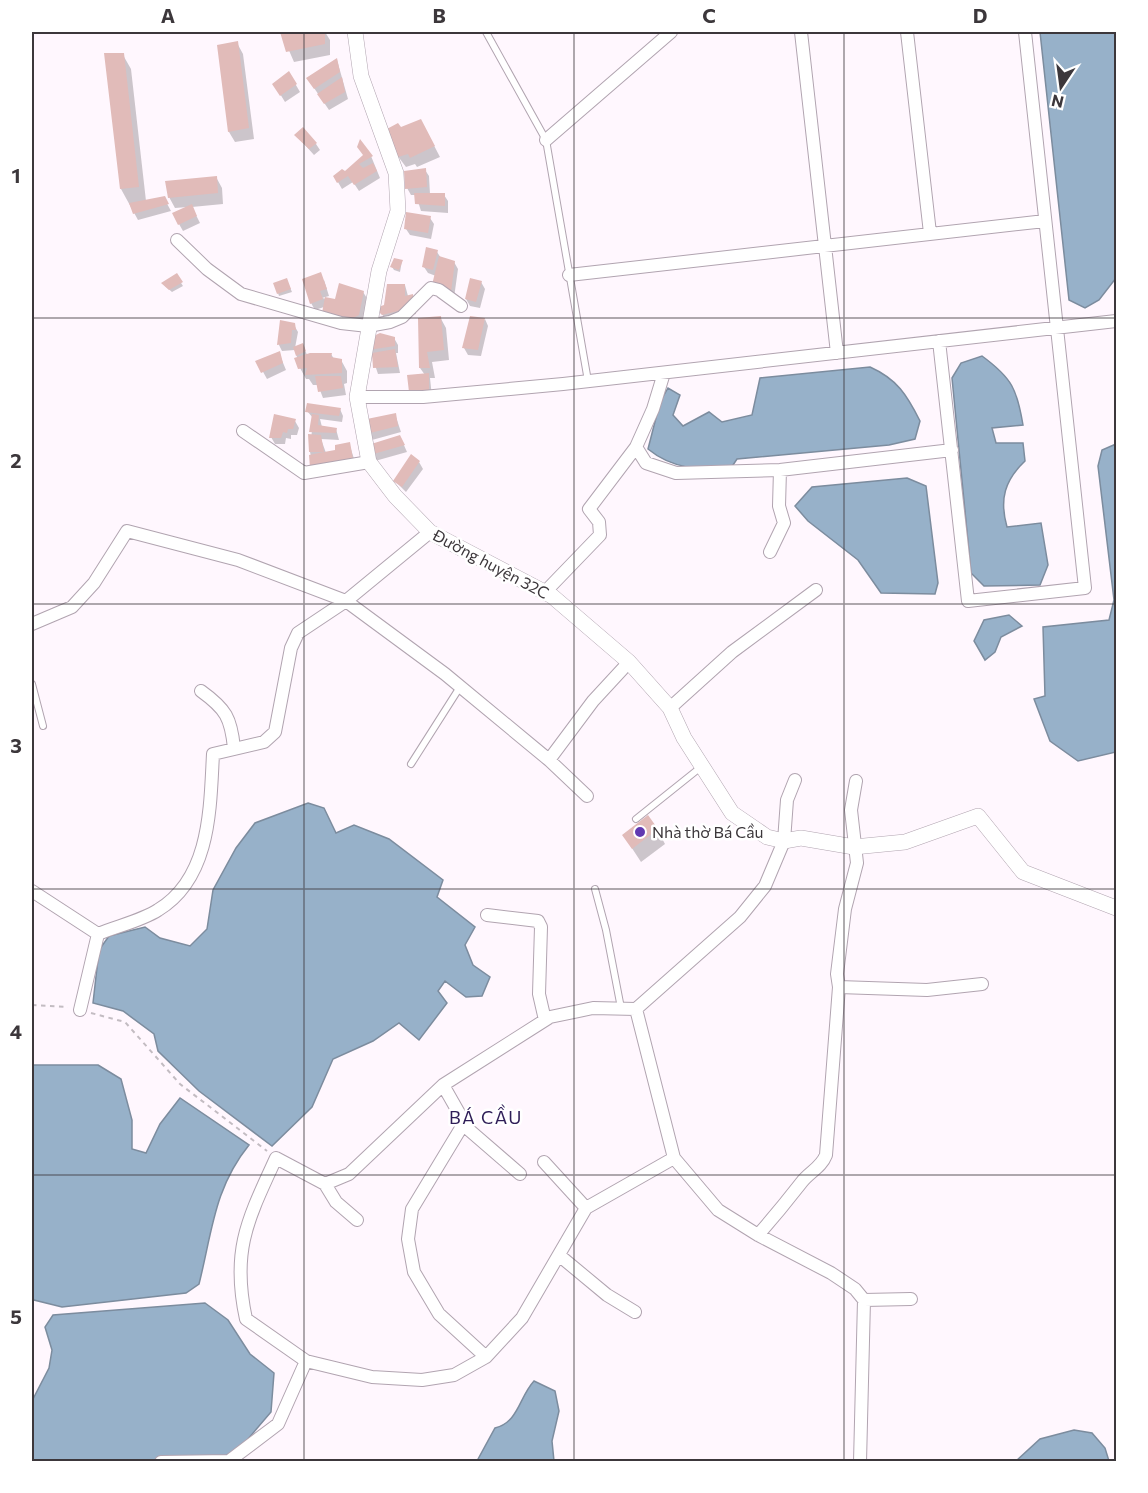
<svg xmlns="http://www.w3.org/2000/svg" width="1148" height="1493" viewBox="0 0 1148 1493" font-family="Commissioner,sans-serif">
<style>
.water{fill:#97b1c9;stroke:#7c8c9e;stroke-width:1.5}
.shadow{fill:#0003}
.building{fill:#e1bbb9}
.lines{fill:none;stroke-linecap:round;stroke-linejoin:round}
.service-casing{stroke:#b1a4b0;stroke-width:8}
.minor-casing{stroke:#b1a4b0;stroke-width:14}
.tertiary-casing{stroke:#b1a4b0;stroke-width:16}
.path{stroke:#c3bcc2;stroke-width:2;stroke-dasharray:4.5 4.5;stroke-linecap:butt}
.service{stroke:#fff;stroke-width:6}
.minor{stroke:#fff;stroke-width:12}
.tertiary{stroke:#fff;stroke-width:15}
.grid{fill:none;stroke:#3c373b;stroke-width:1.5;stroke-opacity:0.55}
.poi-dot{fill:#6039b1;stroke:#fff;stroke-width:2}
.labels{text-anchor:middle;stroke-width:5;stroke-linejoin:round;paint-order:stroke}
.street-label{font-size:16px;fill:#3c373b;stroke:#fff}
.poi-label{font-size:16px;fill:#3c373b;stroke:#fff;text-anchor:start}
.neighbourhood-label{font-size:18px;letter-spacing:1.5px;fill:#2e1d57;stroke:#fff}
.neatline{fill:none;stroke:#3c373b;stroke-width:2}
.grid-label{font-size:20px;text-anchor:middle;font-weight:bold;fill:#3c373b}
</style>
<rect width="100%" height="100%" fill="#fff7fe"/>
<path class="water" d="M1040 32H1116V278L1099 300 1085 308 1069 300Z
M982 356C1012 378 1017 389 1023 425L992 428 996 443H1023L1025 461C1005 480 999 499 1007 527L1041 523 1048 565 1040 585 984 586 971 573 952 378 961 363Z
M870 367C897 379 907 395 920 421L915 439 889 445 737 459 731 468C702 471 672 469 648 449L660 402 668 388 680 395 673 415 683 426 709 412 722 422 752 415 760 378Z
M1116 444V752L1078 761 1050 741 1034 699 1045 696 1043 627 1109 620 1114 600 1098 466 1102 450Z
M907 478 926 486 938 583 935 594 881 593 858 560 808 521 795 506 812 487Z
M1009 615 1022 626 1001 637 995 652 985 660 974 641 984 620Z
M308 803 324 808 336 833 354 825 389 839 443 880 437 897 475 927 465 945 473 965 490 977 482 996 466 997 445 981 438 991 447 1003 419 1040 399 1023 373 1041 333 1059 312 1107 272 1146 199 1091 158 1051 154 1034 123 1011 93 1003 99 950 109 936 145 927 160 938 190 946 207 929 213 890 236 848 255 823Z
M98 1065 121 1079 132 1120V1149L146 1153 160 1124 180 1098 249 1145C214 1188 212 1233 199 1284L186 1293 62 1307 34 1300 32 1297V1065Z
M205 1303 228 1320 250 1354 274 1373 271 1412 242 1446 224 1457 140 1462 32 1461V1401L49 1368 52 1350 45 1327 53 1315Z
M534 1381 555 1391 559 1411 552 1441 554 1461H477L495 1428C519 1422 519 1397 534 1381Z
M1074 1430 1092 1433 1105 1448 1109 1461H1016L1040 1439Z"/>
<path class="shadow" d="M281 32H290L292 34 325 32 330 40V55L294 62Z
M237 43 243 54 254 139 235 142 229 132Z
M123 55 131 69 146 201 164 198 171 211 138 220 121 189Z
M337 60 348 99 329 110 312 85Z
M289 73 300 92 285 102 274 84Z
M427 132 440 157 417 167 415 164 406 167 397 155Z
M296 135 316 144 320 150 314 155Z
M364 156H371L380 178 359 191 353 182 342 189 335 177 346 172Z
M425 170 429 176 430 194 444 195 448 201V213L421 211 416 195H411L407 188Z
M216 177 222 188 223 204 192 207 200 223 183 231 179 224 188 207 175 208 169 197Z
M430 218 434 224 431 239 410 235 406 229Z
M437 252 441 258 454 262 458 269 454 298 436 276 428 273 424 267Z
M402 261 400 272 394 270 392 267Z
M176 275 183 286 172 292 165 286Z
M324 280 329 296 322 298 337 301 363 292 370 303 365 326 324 307 315 310 311 303Z
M481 282 485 289 480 308 470 306 466 299Z
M288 283 292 292 279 296 278 293Z
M405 285 408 296 416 302V314L387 321 378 309 385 306Z
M440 317 446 328 449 360 432 362 435 378H430L432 397 414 398 425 375 420 368Z
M485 319 488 326 481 356 468 355 464 348Z
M281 322 294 325 298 332 295 348 304 347 307 355 331 354 334 359 341 360 347 371V383L344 384 346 395 323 398 318 385H313L309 379H306L300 368 295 350 282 351 279 345Z
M394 338 398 345V353H396L400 373 378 374 370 350Z
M279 353 286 370 267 379 257 361Z
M340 409 343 416 342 422 320 419 322 427 336 429 339 440 321 439 326 453 337 451 349 443 356 465 350 466 351 472 315 474 310 452 313 418 307 411Z
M395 414 401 432 372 440 368 434Z
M295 421 299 428 297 435H291V439L286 438 285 444H275L271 437Z
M403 443 407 452 375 461 372 454Z
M419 462 423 469 406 492 395 481Z
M657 829 665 844 641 862 624 836Z"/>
<path class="building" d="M280 32H325V44L286 52Z
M238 41 249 128 228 132 217 45Z
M104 53H124L139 187 120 189Z
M337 58 340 72 314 89 306 78Z
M289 71 297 84 280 96 272 84Z
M342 77 345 92 324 104 317 94Z
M421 119 435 146 410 158 408 154 398 157 385 130 398 123 401 127Z
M303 127 317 143 309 149 294 135Z
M360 139 373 156 359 164 363 168 373 163 377 171 354 185 348 176 337 183 333 176 342 169 345 171 363 155 357 147Z
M426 168 427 187 405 189 404 171Z
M217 176 218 193 168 198 165 181Z
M414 193H445V206L415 204Z
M165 196 169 204 133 214 129 203Z
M192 204 197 216 178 225 172 213Z
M406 212 431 216 428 233 404 229Z
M426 247 438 250 433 270 422 267Z
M439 256 455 261 451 292 432 285Z
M394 258 403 260 399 270 390 267Z
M321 272 327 289 320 291 323 299 310 304 302 279Z
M177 273 183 282 169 290 161 283Z
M287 278 291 289 277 294 273 283Z
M470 278 482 281 476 302 465 299Z
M339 283 364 291 359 315 349 320 322 313 325 297 335 299Z
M387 284H405V296L413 294 414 307 382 315 375 308 384 305Z
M441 316 444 350 427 352 430 368H419L418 318Z
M470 316 485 318 478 350 462 348Z
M280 320 295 323 296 330H292L291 343 277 345Z
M380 333 395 337V346L368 350 369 338Z
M303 343 306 351 296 356 293 347Z
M395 349 398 367 373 368 372 353Z
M280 351 283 363 261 373 255 361Z
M310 353H332L331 357 342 359V373L305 375 307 368 298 369 294 358Z
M429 373V390L409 392 407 375Z
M315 376H341L343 388 318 392Z
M307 403 341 408 339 416 305 412Z
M396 413 398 426 366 434 362 420Z
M274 414 296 419 293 429H288L287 433 283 432 281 438H269Z
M312 414 319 415 318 425 337 428 336 433 309 432Z
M308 434 321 435 324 452 335 450V445L350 442 353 459 347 460 348 465 310 468 309 455 324 452H309Z
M400 435 405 445 370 455 368 445Z
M411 454 420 461 402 487 393 481Z
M648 815 658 829 632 849 622 835Z"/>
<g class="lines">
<defs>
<path id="service" d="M486 32 546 140 588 381
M32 684 43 726
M411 764 460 687
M636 819 701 767
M595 889 606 930 621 1008"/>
<path id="minor" d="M801 32 837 353
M907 32 930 233
M546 140 671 32
M177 240 207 269 241 294 341 323 368 326 390 322 402 317 431 288 439 290 461 306
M569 275 1045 221
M939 341 968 601 1085 588 1025 32
M664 373 653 409 636 447 646 463 676 473 780 470 952 450
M357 397H423L563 384 1116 321
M243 431 304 473 369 462
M770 552 784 523 779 506 780 470
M545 592 600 535 599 522 589 509 636 447
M32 624 72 607 94 583 127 531 238 560 346 601 445 674 549 760 587 796
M201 691C226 709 231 718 234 748
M670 708 732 652 816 590
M549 760 593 701 629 662
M32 891 98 934
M487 915 538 921 541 927 539 994 545 1020
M98 934C117 926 141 921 158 910 211 878 210 808 213 754L264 742 275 732 291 648 298 633 346 601 430 532
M839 987 927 990 982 984
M636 1009 674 1158 718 1210 758 1235 831 1273 855 1289 864 1300 860 1462
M80 1010 98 934
M443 1085 468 1129 520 1174
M464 1123 412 1209 408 1239 414 1272 439 1314 486 1357
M674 1158 586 1208 522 1318 486 1357 454 1375 422 1380 372 1377 306 1361 246 1319C231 1250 248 1219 276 1158L325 1184 349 1174 443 1085 550 1017 593 1008 636 1009 740 917 765 886 784 841 787 800 795 780
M544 1162 586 1208
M325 1184 336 1202 357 1220
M758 1235C773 1218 787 1201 801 1183 809 1172 821 1168 826 1155L839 987 837 974 845 909 857 863 851 810 856 781
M560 1256 607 1295 635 1312
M864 1300 911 1299
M161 1462 229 1461 278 1424 306 1361"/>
<path id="tertiary" d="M355 32 361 76 396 173 398 211 379 271 357 397 369 462 395 496 430 532 552 596 629 662 670 708 684 738 732 813 767 837 784 841 801 838 854 847 905 842 978 816 1023 872 1116 908"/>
</defs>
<use href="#service" class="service-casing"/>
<use href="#minor" class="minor-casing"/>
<use href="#tertiary" class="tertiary-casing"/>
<path class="path" d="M32 1005 68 1007
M91 1013 125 1022 180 1084 267 1151"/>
<use href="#service" class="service"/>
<use href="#minor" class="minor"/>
<use href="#tertiary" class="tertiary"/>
</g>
<path class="grid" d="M304 32V1462M574 32V1462M844 32V1462M32 318H1116M32 604H1116M32 889H1116M32 1175H1116"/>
<circle class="poi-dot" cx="640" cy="832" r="6"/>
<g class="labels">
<g class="street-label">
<text transform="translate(491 564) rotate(28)" y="6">Đường huyện 32C</text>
</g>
<g class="poi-label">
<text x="652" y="838">Nhà thờ Bá Cầu</text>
</g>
<g class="neighbourhood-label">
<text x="486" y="1124">BÁ CẦU</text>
</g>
</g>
<rect width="1148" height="1493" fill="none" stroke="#ffffff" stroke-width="66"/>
<g transform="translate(1061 87) rotate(193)" stroke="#ffffff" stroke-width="4.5" paint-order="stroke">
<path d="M0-4.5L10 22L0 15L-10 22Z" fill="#3c373b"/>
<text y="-9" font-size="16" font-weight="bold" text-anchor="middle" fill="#3c373b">N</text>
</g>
<rect x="33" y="33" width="1082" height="1427" class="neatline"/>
<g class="grid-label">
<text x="168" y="23">A</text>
<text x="439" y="23">B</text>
<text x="709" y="23">C</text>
<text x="980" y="23">D</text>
<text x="16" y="183">1</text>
<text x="16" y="468">2</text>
<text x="16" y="753">3</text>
<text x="16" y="1039">4</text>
<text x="16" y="1324">5</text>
</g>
</svg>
